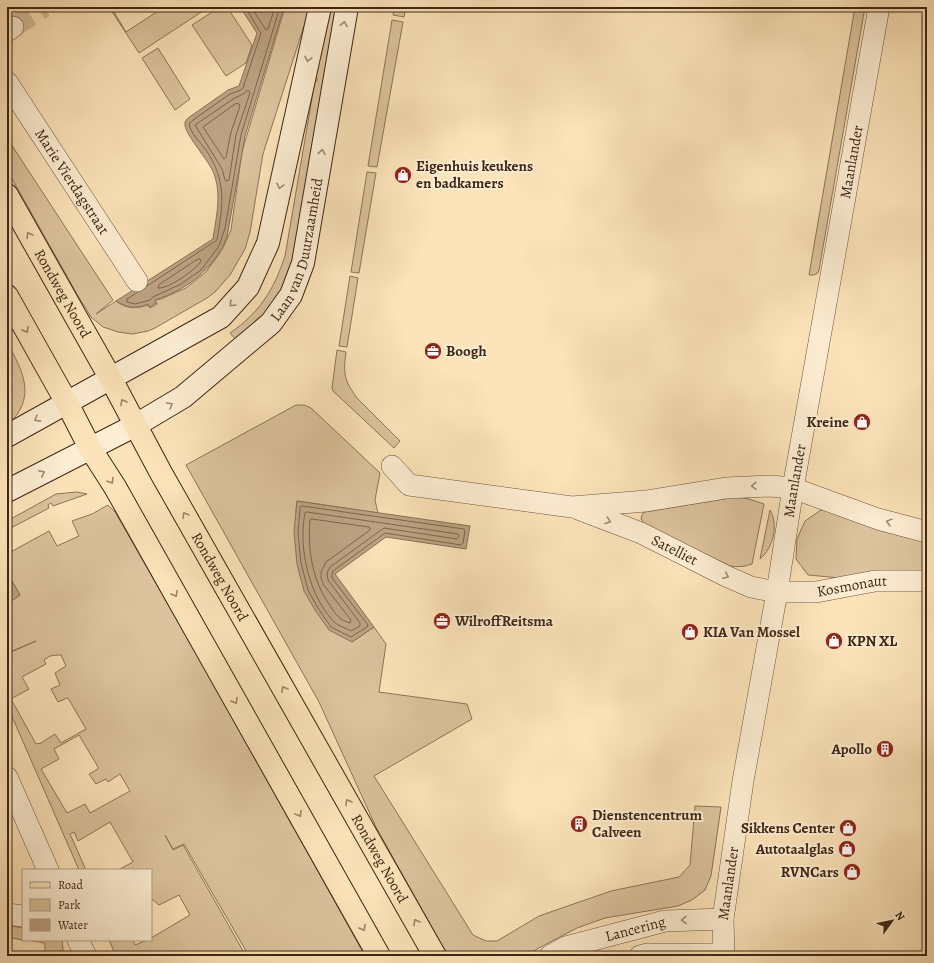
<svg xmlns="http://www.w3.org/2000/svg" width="934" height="963" viewBox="0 0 934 963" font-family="Alegreya,serif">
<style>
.green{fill:#dcc39d;stroke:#8e745a;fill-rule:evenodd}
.water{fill:#bca382;stroke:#8a7157}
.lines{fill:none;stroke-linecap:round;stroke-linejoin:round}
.shore{stroke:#7e644c;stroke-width:1}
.street-tunnel{stroke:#d6bd98;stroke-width:21;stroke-dasharray:21 10;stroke-linecap:butt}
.street-casing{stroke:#6e553f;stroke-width:22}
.secondary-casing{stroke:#3f2616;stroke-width:24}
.primary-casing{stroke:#3f2616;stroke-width:24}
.street{stroke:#fdedd2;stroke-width:21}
.secondary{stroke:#fdedd2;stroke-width:22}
.primary{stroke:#fce3b9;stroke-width:22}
.oneway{stroke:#9e8a74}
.oneway2{stroke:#9e8468}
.labels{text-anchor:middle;stroke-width:4;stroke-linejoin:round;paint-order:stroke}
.street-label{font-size:15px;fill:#3f2616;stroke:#fdedd2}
.poi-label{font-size:15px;font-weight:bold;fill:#3f2616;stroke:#fdedd2;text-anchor:start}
</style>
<rect width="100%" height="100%" fill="#fce3b9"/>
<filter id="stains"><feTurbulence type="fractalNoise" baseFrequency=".005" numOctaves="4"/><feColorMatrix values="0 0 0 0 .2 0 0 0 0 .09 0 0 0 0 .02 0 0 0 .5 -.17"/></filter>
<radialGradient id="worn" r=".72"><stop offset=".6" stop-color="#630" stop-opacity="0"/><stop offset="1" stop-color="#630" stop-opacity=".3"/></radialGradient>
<path class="green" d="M109 7H111L126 32 164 7H209L139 53Z
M220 7H227L252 45 246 63 226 76 192 25Z
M285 7H310L263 154 250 232 245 249 230 275 215 292 207 298 155 328 148 331 132 334 118 332 103 327 91 317 77 294 7 170V138L113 300 96 314 116 301C126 309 136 309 148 305L150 308 157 304 155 300 161 299 186 288 206 272 222 250 231 230 242 152Z
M327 7H340L303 225 281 298 238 342 230 333C259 313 274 290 285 256L315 81H317V78H315Z
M394 7H406L404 17 393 15Z
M855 7H865L819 270 818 273 814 275H809Z
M392 20 403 22 377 167 368 166Z
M158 48 190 99 175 110 142 58Z
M367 172 376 173 359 273 351 272Z
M350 276 358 278 347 347 339 346Z
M7 342C24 373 37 398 7 426Z
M337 350 346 352C343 374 344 380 357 398L400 441 394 448 333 391 332 388Z
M296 405H304L311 408 380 473 375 500 378 513 297 501 296 510 352 642 374 627 386 644 379 692 467 704 472 719 374 776 473 935 486 941H497L539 916 611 891 679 877 690 865 695 806 721 807 711 876 705 890 692 900 678 906 605 918 577 928 524 956H454L444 949 376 827 319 702 186 465Z
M77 492 87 494 53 506 51 503 48 505 49 508 7 530V521L56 494Z
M736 497 749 499 764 504 752 564C744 567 738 567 730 566L645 525 641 519 642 515 644 512Z
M108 505 115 512 205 669 365 956H249L184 844 173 849 165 835 173 850 183 845 246 956H178L175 951 167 956H116L109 940H133L135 945 147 940H151V938L190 915 179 895 159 905 153 900 151 901V870H118L133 862 110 822 78 841 74 832 70 834 86 870H79L7 705V654L36 641 7 653V604L20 595 8 574H7V554L49 531 57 546 79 536 72 521 92 514ZM58 655H61L66 666 55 673 60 685 51 689 58 702 67 698H68L86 729 61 743 55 734 41 743 36 744 11 699 29 689 22 677 46 664 44 660 50 656ZM79 735 98 767V769L89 774 96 784 106 779 108 782 120 774 130 791 90 813 85 804 67 813 41 769 59 759 54 749Z
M770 510C779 525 773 548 760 559Z
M821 510 843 511 875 529 927 542V571L840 578 808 575 796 559 797 539 805 521Z
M7 925 23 928V940L7 937Z
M26 940H62L63 950 65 956H54L53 954 45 953V943Z"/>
<path class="water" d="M240 7H284L245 136 227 237C213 270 188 289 155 300L156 303 150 307 148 304C137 309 127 308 116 301L213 239C216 217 222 195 214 174 210 161 183 133 185 123 185 120 188 118 191 116L228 90 239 86 257 33Z
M297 501 470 526 466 549 386 537 335 574 374 627 352 642 329 630 315 610 304 591 297 564 294 532Z
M7 574H8L20 595 7 604Z"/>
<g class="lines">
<path class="shore" d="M251 7 266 30 268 29 275 7
M247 91H249L250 93 236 135 229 180 226 181 225 180 222 169 195 125 233 99 243 94Z
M239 104 240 106 231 132 226 157 224 159 203 127 235 104Z
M198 259H200L201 261C196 270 168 289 158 288L159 285Z
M147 286 217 240C223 205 227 181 206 150 200 142 191 134 189 124L193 120 230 94 241 90 243 88 261 33 245 7
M138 292 127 299V302L135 304 150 300 153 297 181 284 201 270 219 246 225 228 241 135 280 7
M302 506 464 529 465 531 463 543 461 545 385 533 333 571 332 574V578L368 625 367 627 351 637 331 627 318 608 308 590 301 563 298 533 300 508Z
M307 512 458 534 459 536 457 539 384 528 330 567 327 573 328 580 360 623V626L351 631C346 628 338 626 334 622 313 600 302 562 303 532 303 526 304 519 305 513Z
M312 519 369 527 370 528V530L326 562 321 572V578L323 584 351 620 350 623C340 620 336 615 331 607 313 583 307 550 310 520Z"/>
<path class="street-tunnel" d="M13 27 44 7"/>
<defs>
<g id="street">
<path d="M7 31 13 27"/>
<path id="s1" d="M7 82 137 281"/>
<path d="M392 466 409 485 572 507 646 501 726 488 770 486 793 488 878 519 927 532"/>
<path id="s2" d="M578 509 641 533 726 576 751 587 777 592H816L875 581H927"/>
<path d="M7 777 48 870"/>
<path d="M7 914 23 916"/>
<path d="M78 940 86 956"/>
<path id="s3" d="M550 956 566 947 665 921 723 919"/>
<path d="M640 956 648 954H724"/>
<path id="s4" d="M724 956 723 919 743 781 777 592 793 488 879 7"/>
</g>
<g id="secondary">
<path d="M7 436 221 317 248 287 268 243 320 7"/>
<path id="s5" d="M7 491 136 425 183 397 271 323 291 295 303 263 347 7"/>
</g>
<g id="primary">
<path id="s6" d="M7 195 111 379 161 473 435 956"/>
<path d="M7 296 67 403 90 448 115 487 379 956"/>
</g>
</defs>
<use href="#street" class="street-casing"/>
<use href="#secondary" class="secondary-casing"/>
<use href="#primary" class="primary-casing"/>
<use href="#street" class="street"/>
<use href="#secondary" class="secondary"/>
<use href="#primary" class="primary"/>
</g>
<defs><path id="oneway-chevron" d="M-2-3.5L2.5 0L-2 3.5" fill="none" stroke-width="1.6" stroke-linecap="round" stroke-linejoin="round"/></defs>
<g class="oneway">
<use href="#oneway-chevron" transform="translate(344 24) rotate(-80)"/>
<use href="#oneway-chevron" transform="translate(308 59) rotate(102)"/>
<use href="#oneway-chevron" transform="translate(322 152) rotate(-80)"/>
<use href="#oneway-chevron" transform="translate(280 186) rotate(102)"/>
<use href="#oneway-chevron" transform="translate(232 304) rotate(133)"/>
<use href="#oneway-chevron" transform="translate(170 405) rotate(-31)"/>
<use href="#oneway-chevron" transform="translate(37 419) rotate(151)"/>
<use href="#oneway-chevron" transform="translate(42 473) rotate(-27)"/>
<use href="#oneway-chevron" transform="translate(754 486) rotate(177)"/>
<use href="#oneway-chevron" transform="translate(608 521) rotate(20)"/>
<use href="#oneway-chevron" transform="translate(889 522) rotate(-165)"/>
<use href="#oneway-chevron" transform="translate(726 576) rotate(25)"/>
<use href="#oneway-chevron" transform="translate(684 920) rotate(178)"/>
</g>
<g class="oneway2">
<use href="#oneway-chevron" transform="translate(29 235) rotate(-120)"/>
<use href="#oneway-chevron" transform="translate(26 330) rotate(61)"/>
<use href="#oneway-chevron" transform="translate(123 402) rotate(-119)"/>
<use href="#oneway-chevron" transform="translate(111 481) rotate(58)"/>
<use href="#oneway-chevron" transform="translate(185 515) rotate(-120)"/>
<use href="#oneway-chevron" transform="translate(175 594) rotate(61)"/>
<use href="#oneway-chevron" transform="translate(284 689) rotate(-120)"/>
<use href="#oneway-chevron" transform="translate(235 701) rotate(61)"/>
<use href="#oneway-chevron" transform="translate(348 802) rotate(-120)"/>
<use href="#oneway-chevron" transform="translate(299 814) rotate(61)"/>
<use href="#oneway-chevron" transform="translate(416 922) rotate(-120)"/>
<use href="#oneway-chevron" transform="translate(363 928) rotate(61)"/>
</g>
<defs>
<symbol id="shop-disc" viewBox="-11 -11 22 22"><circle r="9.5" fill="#8f2418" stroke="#fdedd2"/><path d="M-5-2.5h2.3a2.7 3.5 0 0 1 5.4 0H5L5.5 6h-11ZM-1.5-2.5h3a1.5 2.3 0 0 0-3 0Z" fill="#fff"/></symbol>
<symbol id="office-disc" viewBox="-11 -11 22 22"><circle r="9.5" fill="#8f2418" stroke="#fdedd2"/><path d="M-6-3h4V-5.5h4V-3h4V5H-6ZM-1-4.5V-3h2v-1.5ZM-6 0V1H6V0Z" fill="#fff"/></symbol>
<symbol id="building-disc" viewBox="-11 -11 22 22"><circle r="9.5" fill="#8f2418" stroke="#fdedd2"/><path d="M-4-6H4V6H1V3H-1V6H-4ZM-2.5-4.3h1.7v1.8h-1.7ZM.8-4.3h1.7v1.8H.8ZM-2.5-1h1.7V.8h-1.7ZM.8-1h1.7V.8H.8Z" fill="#fff"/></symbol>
</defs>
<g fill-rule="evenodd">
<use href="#shop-disc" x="393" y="165" width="20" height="20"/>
<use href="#office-disc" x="423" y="341" width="20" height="20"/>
<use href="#shop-disc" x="852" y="412" width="20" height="20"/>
<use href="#office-disc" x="432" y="611" width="20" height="20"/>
<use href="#shop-disc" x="680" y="622" width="20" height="20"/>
<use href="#shop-disc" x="824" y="631" width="20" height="20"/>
<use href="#building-disc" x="875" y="739" width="20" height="20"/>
<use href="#building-disc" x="569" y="814" width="20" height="20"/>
<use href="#shop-disc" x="838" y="818" width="20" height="20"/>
<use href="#shop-disc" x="837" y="839" width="20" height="20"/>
<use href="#shop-disc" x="842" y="862" width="20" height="20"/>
</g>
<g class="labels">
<g class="street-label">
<text dy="5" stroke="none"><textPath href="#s4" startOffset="805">Maanlander</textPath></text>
<text dy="5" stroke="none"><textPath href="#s1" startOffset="119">Marie Vierdagstraat</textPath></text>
<text dy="5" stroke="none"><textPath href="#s5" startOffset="394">Laan van Duurzaamheid</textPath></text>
<text dy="5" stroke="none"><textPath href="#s6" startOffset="113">Rondweg Noord</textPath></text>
<text dy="5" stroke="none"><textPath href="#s4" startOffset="481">Maanlander</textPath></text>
<text dy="5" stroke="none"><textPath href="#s2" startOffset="105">Satelliet</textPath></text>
<text dy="5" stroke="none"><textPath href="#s6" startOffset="437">Rondweg Noord</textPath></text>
<text dy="5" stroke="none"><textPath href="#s2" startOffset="292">Kosmonaut</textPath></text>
<text dy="5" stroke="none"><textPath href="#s6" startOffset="761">Rondweg Noord</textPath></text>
<text dy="5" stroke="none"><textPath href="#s4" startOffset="73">Maanlander</textPath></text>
<text dy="5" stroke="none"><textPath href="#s3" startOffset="90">Lancering</textPath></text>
</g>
<g class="poi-label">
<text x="416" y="171">Eigenhuis keukens<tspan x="416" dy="17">en badkamers</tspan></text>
<text x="446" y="356">Boogh</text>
<text x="849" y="427" text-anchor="end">Kreine</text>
<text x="455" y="626">WilroffReitsma</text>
<text x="703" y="637">KIA Van Mossel</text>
<text x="847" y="646">KPN XL</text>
<text x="872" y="754" text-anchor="end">Apollo</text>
<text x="592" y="820">Dienstencentrum<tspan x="592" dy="17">Calveen</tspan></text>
<text x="835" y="833" text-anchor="end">Sikkens Center</text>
<text x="834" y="854" text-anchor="end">Autotaalglas</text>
<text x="839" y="877" text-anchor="end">RVNCars</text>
</g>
</g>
<rect width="934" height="963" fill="none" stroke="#fce3b9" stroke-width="24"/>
<rect x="8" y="8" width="918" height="947" fill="none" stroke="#3f2616" stroke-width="2"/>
<rect x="12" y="12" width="910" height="939" fill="none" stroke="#3f2616"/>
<rect x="22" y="869" width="130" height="72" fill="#fdedd2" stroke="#b19d87"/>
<rect x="30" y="882" width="20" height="6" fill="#fce3b9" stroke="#b19d87"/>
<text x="58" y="889" font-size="12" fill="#3f2616">Road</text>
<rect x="30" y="899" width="20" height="12" fill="#dcc39d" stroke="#b19d87"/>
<text x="58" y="909" font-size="12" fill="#3f2616">Park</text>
<rect x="30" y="919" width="20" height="12" fill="#bca382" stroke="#b19d87"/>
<text x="58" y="929" font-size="12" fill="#3f2616">Water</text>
<g transform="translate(892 921) rotate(57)" stroke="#fdedd2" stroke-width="3" paint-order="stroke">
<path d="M0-3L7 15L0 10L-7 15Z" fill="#3f2616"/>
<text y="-6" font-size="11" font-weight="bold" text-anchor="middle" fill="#3f2616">N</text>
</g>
<rect width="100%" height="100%" filter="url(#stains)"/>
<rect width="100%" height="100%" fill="url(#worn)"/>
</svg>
